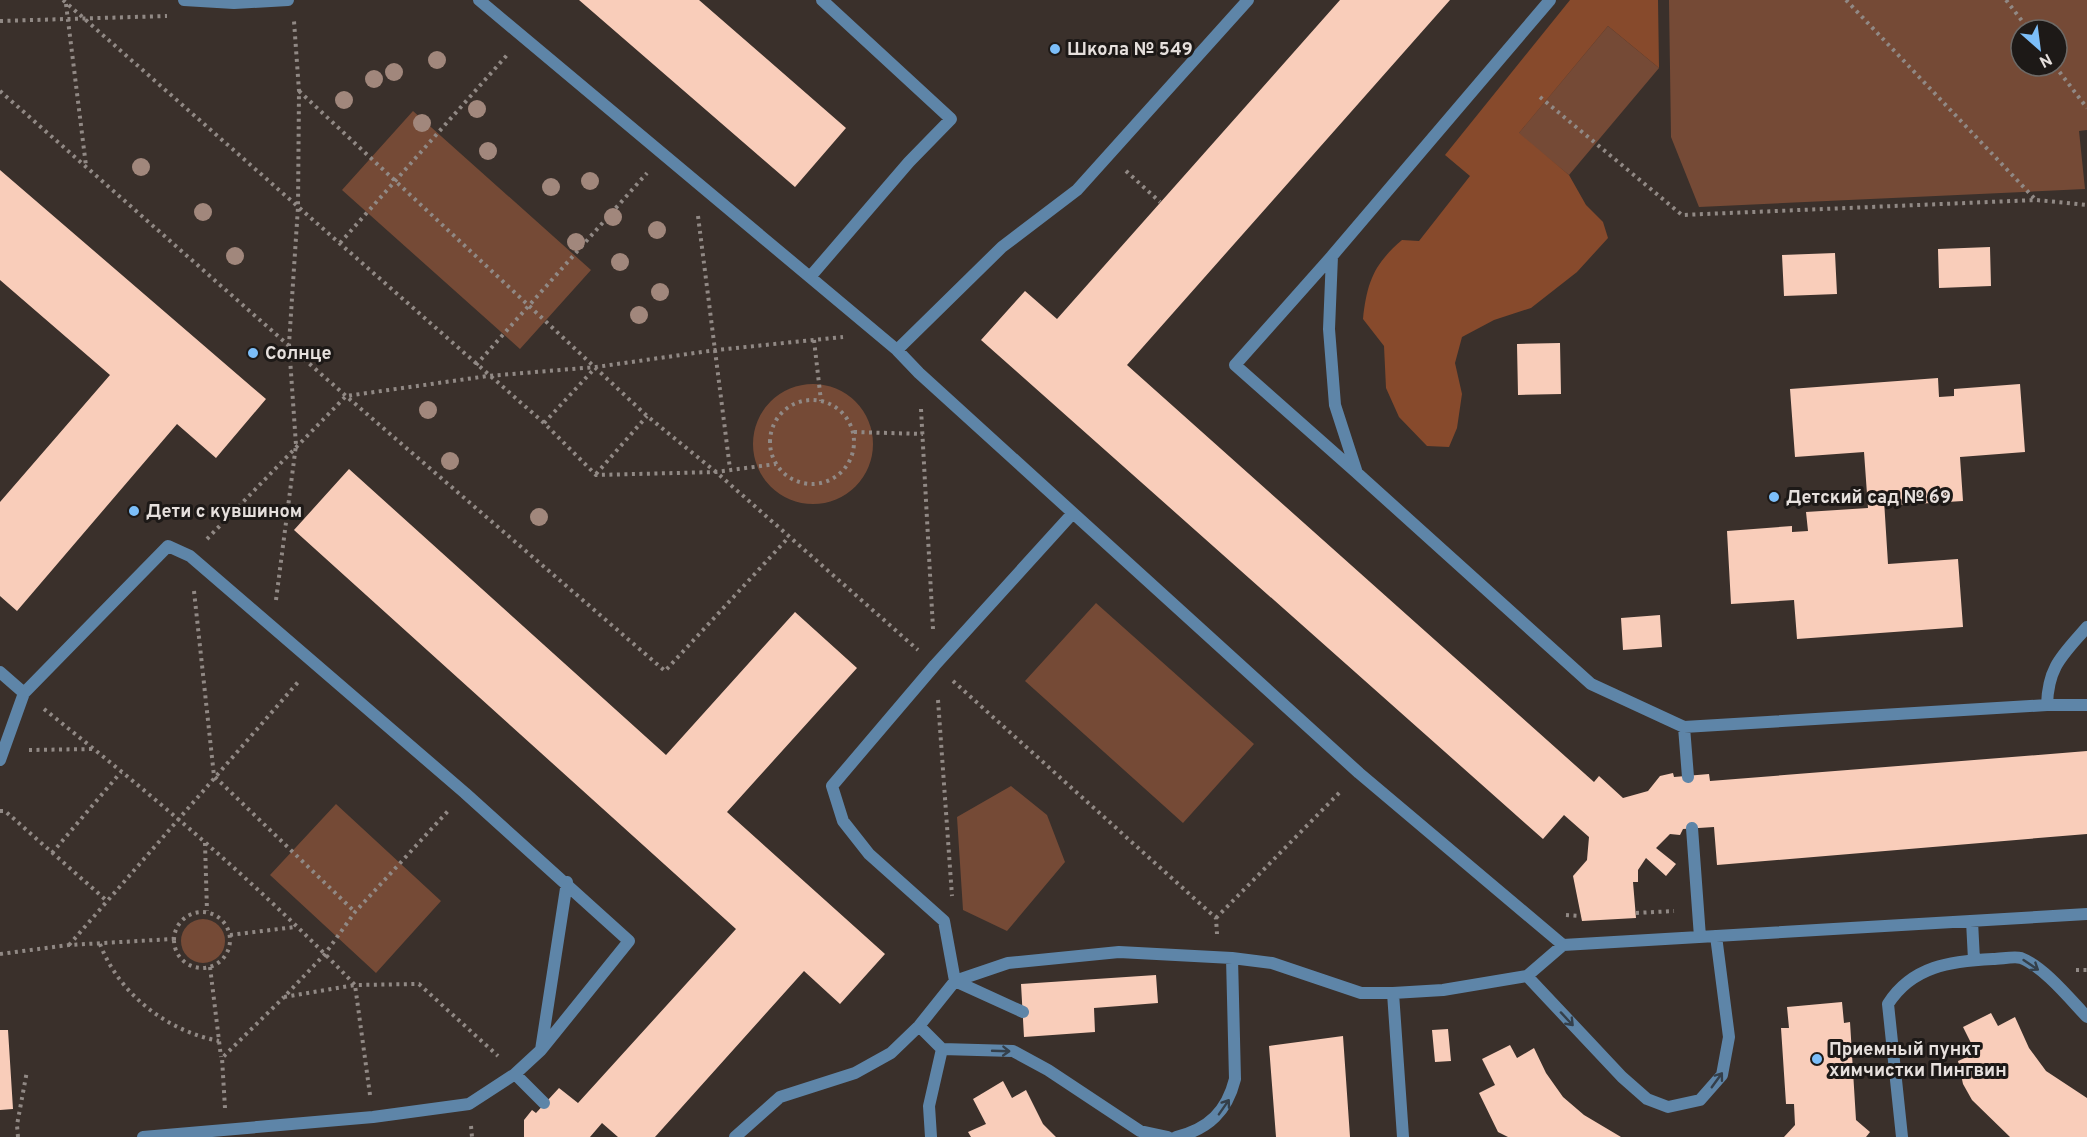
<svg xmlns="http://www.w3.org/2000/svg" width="2087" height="1137" viewBox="0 0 2087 1137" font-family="Overpass,sans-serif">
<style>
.green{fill:#754a36;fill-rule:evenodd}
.forest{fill:#874a2c}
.building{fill:#f9cdba}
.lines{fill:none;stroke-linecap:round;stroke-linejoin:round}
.path{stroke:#918985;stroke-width:4;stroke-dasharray:3 4.5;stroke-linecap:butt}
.service{stroke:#5e85a8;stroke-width:12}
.tree{fill:#a1877c}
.oneway{stroke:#343f4a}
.poi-dot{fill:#7cbef9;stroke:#1d1917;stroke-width:2}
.labels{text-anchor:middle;stroke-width:6;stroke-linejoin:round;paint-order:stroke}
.poi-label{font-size:18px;font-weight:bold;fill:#e6e0dd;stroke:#1d1917;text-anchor:start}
</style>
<rect width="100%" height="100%" fill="#3a302b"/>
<path class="green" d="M1669 0H2087V130L2079 131 2085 189 1699 207 1671 137ZM2021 30H2057V66H2021Z
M1608 26 1659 68 1569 175 1518 134Z
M413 111 591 270 520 349 342 190Z
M753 444a60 60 0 1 1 120 0a60 60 0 1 1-120 0Z
M1096 603 1254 744 1183 823 1025 681Z
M1011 786 1047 815 1065 862 1007 931 963 910 957 817Z
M336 804 441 901 376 973 270 875Z
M181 941a22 22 0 1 1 44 0a22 22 0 1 1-44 0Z"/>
<path class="forest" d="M1570 0H1658L1659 68 1608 26 1519 133 1569 175 1586 205 1603 222 1608 238 1577 272 1531 308 1494 320 1462 337 1455 363 1462 394 1457 428 1449 447 1427 446 1399 417 1386 388 1384 346 1363 319C1367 282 1374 264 1402 240L1419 241 1470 176 1445 155Z"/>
<path class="building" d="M579 0H699L846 128 795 187Z
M1340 0H1450L1127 365 1594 782 1599 776 1623 798 1648 791 1660 776 1673 773 1674 777 1709 774 1710 781 2087 751V834L1717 865 1714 827 1683 829 1680 835 1670 834 1656 848 1676 864 1666 876 1646 858 1638 870V882H1633L1636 918 1582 921 1573 876 1587 860 1589 837 1564 815 1543 839 981 340 1025 291 1057 319Z
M0 170 266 399 216 458 177 424 17 611 0 596V502L110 375 0 280Z
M1990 247 1991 286 1939 288 1938 249Z
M1835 253 1837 294 1784 296 1782 255Z
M1560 343 1561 394 1518 395 1517 344Z
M1938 378 1939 397 1954 396V389L2020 384 2025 452 1960 457 1963 501 1899 505V499L1884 500 1888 564 1958 559 1963 627 1797 639 1794 600 1731 604 1727 531 1792 526V532L1808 531 1806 512 1868 508 1864 452 1795 457 1790 389Z
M349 469 666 755 795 612 857 668 727 812 885 954 840 1004 804 971 655 1137H618L602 1123 590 1137H524V1120L532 1110 536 1113 559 1088 578 1103 736 929 294 530Z
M1660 615 1662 647 1623 650 1621 618Z
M1156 975 1158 1003 1094 1008 1095 1032 1024 1037 1021 984Z
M1842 1002 1844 1023 1850 1022 1856 1120 1870 1132 1866 1137H1784L1795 1125 1794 1104H1786L1781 1028H1789L1787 1007Z
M1991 1013 1998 1026 2015 1017 2029 1048 2046 1071 2087 1098V1137H2010L1972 1100 1963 1084 1958 1061 1976 1053 1963 1027Z
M1448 1029 1451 1061 1435 1062 1432 1030Z
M0 1030H8L13 1109 0 1110Z
M1343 1036 1350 1137H1276L1269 1046Z
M1510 1045 1517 1058 1534 1048 1546 1073 1563 1097 1584 1115 1621 1137H1508L1498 1132 1479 1093 1495 1085 1482 1059Z
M1003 1081 1012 1098 1026 1090 1043 1124 1056 1137H971L968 1132 986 1124 973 1099Z"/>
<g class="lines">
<path class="path" d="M63 0 544 423 596 475 716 472 776 464
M1846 0 2035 199
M2006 0 2029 30
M66 4 86 166
M0 21 167 16
M2055 66 2087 108
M0 91 346 396 665 671 788 538
M299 91 647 416 716 472 918 650
M1540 97 1682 215 2036 200 2087 205
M1126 171 1160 202
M698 216 730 469
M340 243 508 54
M814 340 821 401
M476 365 647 173
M770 442a42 42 0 1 1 84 0a42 42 0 1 1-84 0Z
M921 409 933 629
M544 423 595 368
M854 432 923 434
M596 474 647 416
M207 539 346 396 488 376 596 367 716 350 843 337
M194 591 214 776 355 912
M276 600 296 445 289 344 298 207 299 91 294 21
M953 681 1216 918 1217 934
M938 700 952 896
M44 709C152 795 260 885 355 985L419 984 498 1056
M29 750 93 749
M0 811H5L107 901
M205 843 207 911
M52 853 121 772
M174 940a28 28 0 1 1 56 0a28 28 0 1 1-56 0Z
M1636 913 1674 911
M1566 915 1581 916
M1216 918 1342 790
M230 935 295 927
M100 944C119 994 167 1031 219 1041
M69 945 299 681
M0 954 69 945 173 939
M210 967 221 1057
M2076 970H2087
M370 1095 355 985 284 997 325 954 355 912 448 811
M225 1108 222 1058 284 997
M471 1126 472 1137
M18 1137 17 1125 27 1071"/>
<path class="service" d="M184 0 234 3 288 0
M479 0 897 350 919 373 1359 773 1563 945
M1550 0 1332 256 1329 329 1335 405 1357 473 1591 684 1684 727 2047 705C2048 666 2063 655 2087 627
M1332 256 1235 365 1357 473
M810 277 909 162 951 119 822 0
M897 350 1002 247 1077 190 1248 0
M0 672 24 693 0 760
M24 693 168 546 190 556 465 793 629 941 541 1050 515 1074 469 1104 373 1117 143 1137
M2047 705H2087
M1684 727 1688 777
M1692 828 1700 937
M1972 921 1974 960
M1527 976 1622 1077 1647 1099 1668 1107 1700 1100 1722 1075 1729 1037 1716 936
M1393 993 1403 1137
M1023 1012 955 981 944 921 869 854 843 821 832 786 935 665 1073 513
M919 1026 942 1049 929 1106 931 1137
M942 1049 1013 1051 1048 1070 1140 1131 1168 1137
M541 1050 567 882
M515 1074 544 1103
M735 1137 780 1097 855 1073 891 1053 919 1026 955 981 1008 963 1119 952 1232 958 1272 963 1361 993H1393L1443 990 1527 976 1563 945 2087 914
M1176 1137C1209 1129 1227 1111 1235 1079L1232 958
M1902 1137 1888 1004C1912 966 1951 961 1993 959 2001 959 2014 956 2021 958 2044 967 2070 999 2087 1017"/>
</g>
<g class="tree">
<circle cx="437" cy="60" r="9"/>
<circle cx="394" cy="72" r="9"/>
<circle cx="374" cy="79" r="9"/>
<circle cx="344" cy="100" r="9"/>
<circle cx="477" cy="109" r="9"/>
<circle cx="422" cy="123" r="9"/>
<circle cx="488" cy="151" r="9"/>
<circle cx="141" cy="167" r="9"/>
<circle cx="590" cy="181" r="9"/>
<circle cx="551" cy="187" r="9"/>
<circle cx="203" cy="212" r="9"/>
<circle cx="613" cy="217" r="9"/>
<circle cx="657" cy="230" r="9"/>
<circle cx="576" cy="242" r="9"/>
<circle cx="235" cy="256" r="9"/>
<circle cx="620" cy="262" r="9"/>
<circle cx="660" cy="292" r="9"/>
<circle cx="639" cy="315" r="9"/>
<circle cx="428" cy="410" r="9"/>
<circle cx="450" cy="461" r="9"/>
<circle cx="539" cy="517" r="9"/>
</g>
<defs><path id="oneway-shaft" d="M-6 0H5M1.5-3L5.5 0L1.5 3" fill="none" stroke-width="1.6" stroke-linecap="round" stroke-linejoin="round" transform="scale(1.5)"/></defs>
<g class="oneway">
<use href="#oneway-shaft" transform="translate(2031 965) rotate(34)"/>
<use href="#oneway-shaft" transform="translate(1567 1019) rotate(47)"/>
<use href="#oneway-shaft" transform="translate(1001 1051) rotate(2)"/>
<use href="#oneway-shaft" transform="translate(1717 1080) rotate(-54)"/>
<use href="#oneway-shaft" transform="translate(1224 1107) rotate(-55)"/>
</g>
<g class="poi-dot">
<circle cx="1055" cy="49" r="6"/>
<circle cx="253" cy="353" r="6"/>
<circle cx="1774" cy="497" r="6"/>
<circle cx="134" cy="511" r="6"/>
<circle cx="1817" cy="1059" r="6"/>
</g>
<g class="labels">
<g class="poi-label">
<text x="1067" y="55">Школа № 549</text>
<text x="265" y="359">Солнце</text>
<text x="1786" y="503">Детский сад № 69</text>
<text x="146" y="517">Дети с кувшином</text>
<text x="1829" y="1055">Приемный пункт<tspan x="1829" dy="21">химчистки Пингвин</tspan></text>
</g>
</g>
<g transform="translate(2039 48) rotate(152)"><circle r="28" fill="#1d1917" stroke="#6d6966" stroke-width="1.5"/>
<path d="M0-4.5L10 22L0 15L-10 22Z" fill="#7cbef9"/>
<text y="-9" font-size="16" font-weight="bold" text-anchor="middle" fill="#e6e0dd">N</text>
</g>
</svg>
